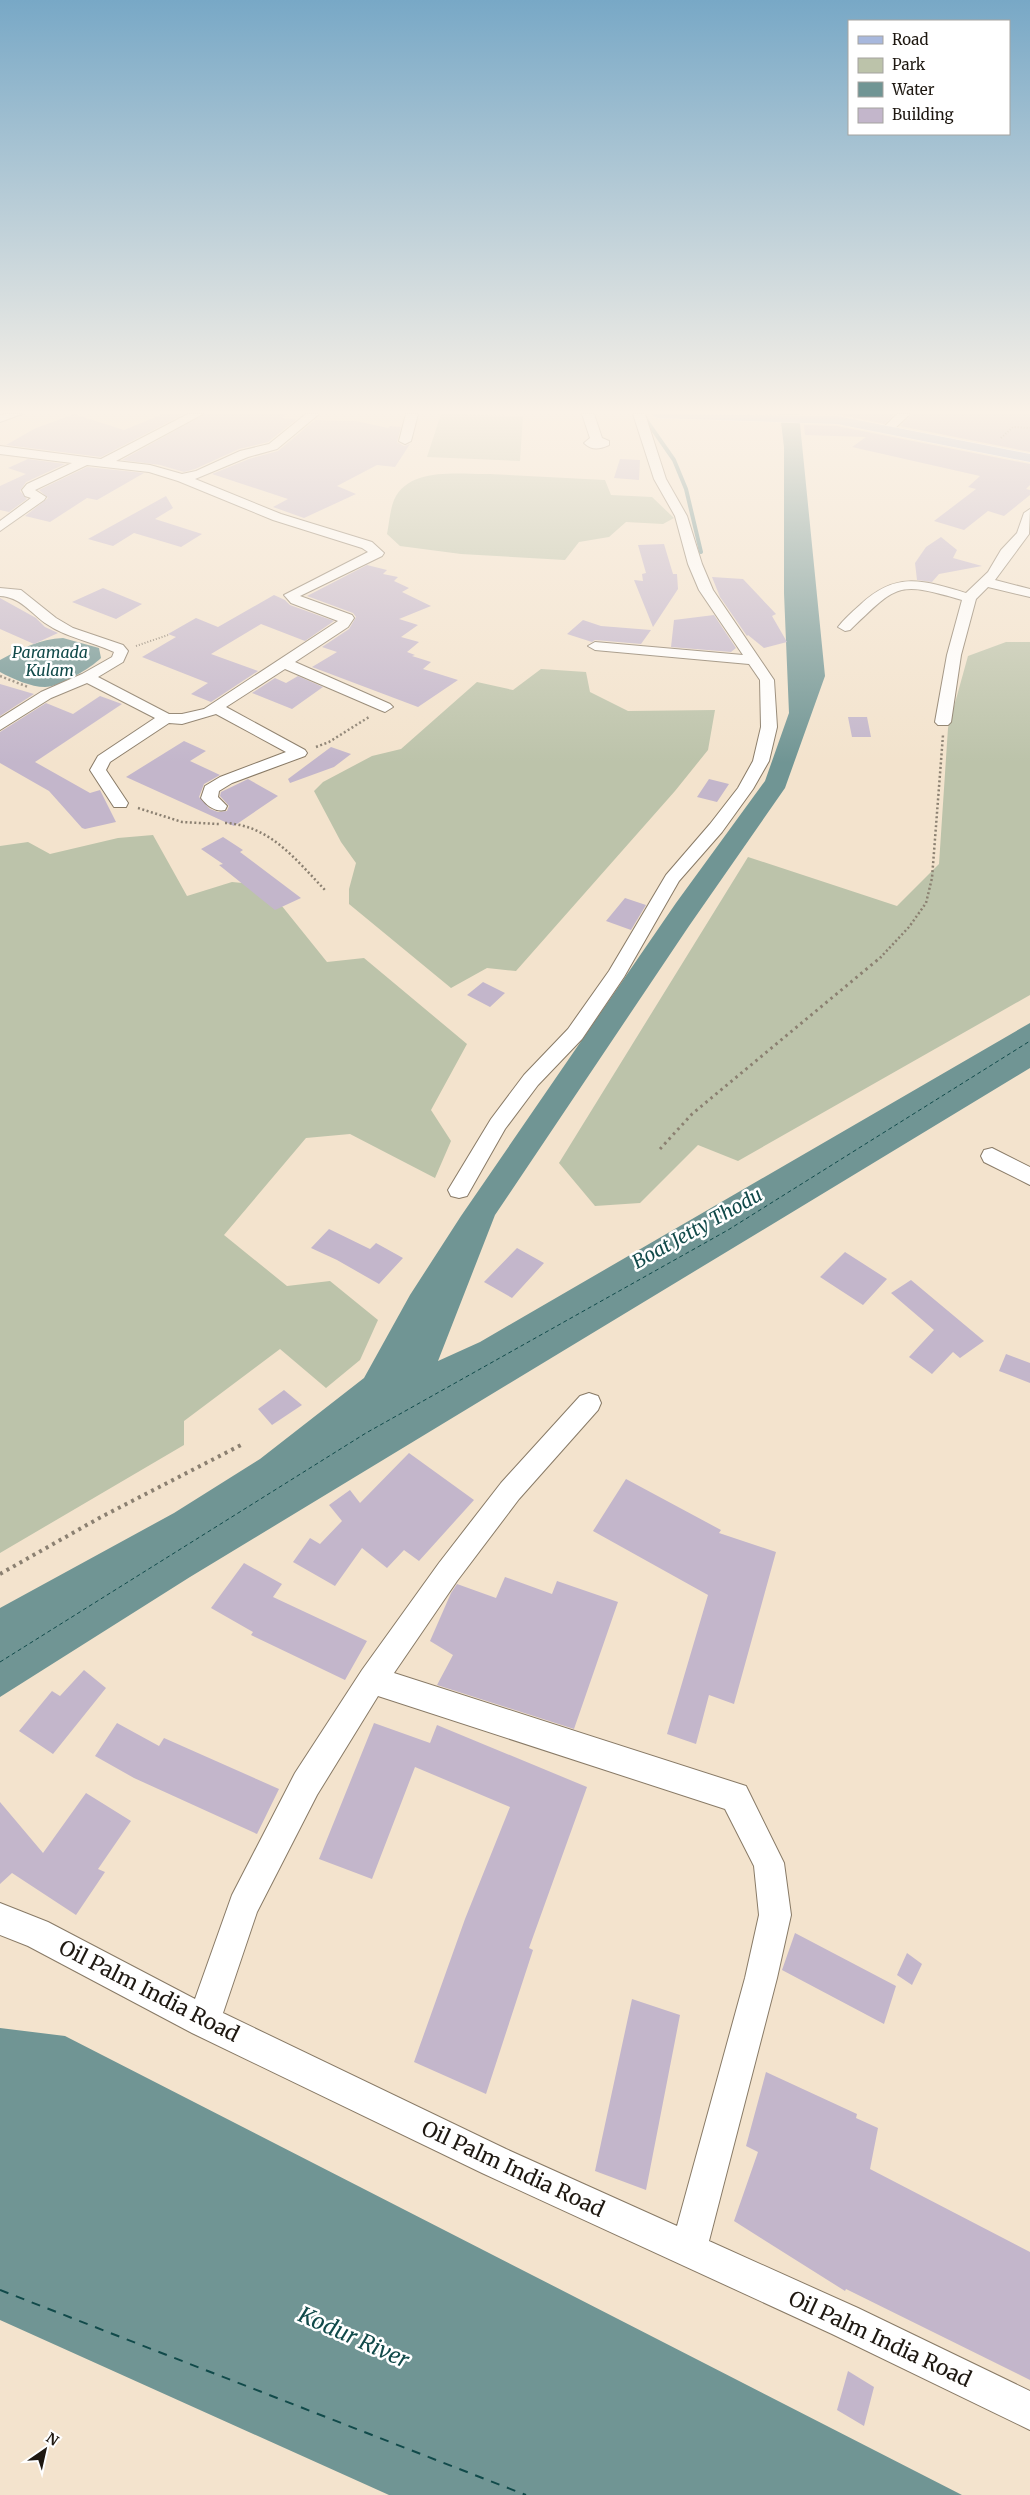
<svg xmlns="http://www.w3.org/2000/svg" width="1030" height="2495" viewBox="0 0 1030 2495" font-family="Merriweather,serif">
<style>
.green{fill:#bcc3aa}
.water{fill:#709594}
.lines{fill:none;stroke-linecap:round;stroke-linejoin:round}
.stream{stroke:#709594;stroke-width:4}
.ferry-far1{stroke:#114a4a;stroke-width:1;stroke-dasharray:4 3;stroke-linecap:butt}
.ferry{stroke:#114a4a;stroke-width:2;stroke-dasharray:9 8;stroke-linecap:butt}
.building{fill:#c3b6cb}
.minor-casing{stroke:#887a66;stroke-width:2}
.major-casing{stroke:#fff;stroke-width:1}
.path-far3{stroke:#8b8071;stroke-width:2;stroke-dasharray:1 2;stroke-linecap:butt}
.path-far2{stroke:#8b8071;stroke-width:2.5;stroke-dasharray:2 2.5;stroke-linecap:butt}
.path-far1{stroke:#8b8071;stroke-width:3;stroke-dasharray:2.5 4;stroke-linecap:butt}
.path{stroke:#8b8071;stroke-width:4;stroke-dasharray:3 4.5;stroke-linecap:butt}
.minor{fill:#fff;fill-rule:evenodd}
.major{fill:#a8b8dd;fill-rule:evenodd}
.labels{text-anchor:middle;stroke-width:5;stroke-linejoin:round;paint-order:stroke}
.far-water-label{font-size:16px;font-style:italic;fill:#114a4a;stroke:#fff}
.water-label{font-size:19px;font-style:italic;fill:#114a4a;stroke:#fff}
.near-street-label{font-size:21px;fill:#1e1811;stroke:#fff}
.near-water-label{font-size:22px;font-style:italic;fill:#114a4a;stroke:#fff}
</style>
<rect width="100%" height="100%" fill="#f3e3cd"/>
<path class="green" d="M441 414 523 416 520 461 427 457Z
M490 474 605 480 611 495 652 497 674 518 663 524 626 522 609 537 579 542 565 560 461 554 400 546 387 534C389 524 390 510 394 500 410 466 459 475 490 474Z
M1006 642H1030V995L738 1161 698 1145 640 1203 595 1206 559 1163 748 857 897 906 939 864 948 728 968 656Z
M541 669 586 672 590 692 628 711 715 710 708 750 675 791 516 971 487 968 451 988 349 904V889L356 863 341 842 314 791 323 782 372 756 401 749 477 682 513 690Z
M153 835 187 896 232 882 265 885 327 962 364 958 467 1044 431 1110 451 1141 435 1178 350 1134 306 1138 224 1235 287 1286 330 1281 378 1320 360 1360 326 1388 280 1349 184 1421V1445L0 1553V846L28 842 50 854 118 838Z"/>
<path class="water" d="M780 414H799L825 676 785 788 689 926 495 1215 438 1361 480 1342 1030 1023V1068L190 1577 0 1697V1608L174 1513 260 1459 364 1378 410 1295 461 1216 676 903 765 781 789 713 784 593V447Z
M63 638 99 648 101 658C91 668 59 687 45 687 31 687 13 679 0 672V660C20 649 40 639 63 638Z
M0 2028 65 2036 962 2495H389L0 2320Z"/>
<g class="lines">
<path class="stream" d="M644 417 674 460 686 489 701 552"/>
<path class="ferry-far1" d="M0 1662 366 1433 728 1230 1030 1041"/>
<path class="ferry" d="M0 2290 526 2495"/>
</g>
<path class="building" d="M74 414 124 430 163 414H184L101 457 6 445 34 429Z
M205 414H288L282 418 297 419 268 442 239 449 195 469 184 472 160 465 122 460Z
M837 414H894L885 424Z
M912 414H1030V452L900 426Z
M315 420 356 421 388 428 390 426 401 427 397 442 404 446 410 444 395 467 377 465 337 486 356 494 304 518 273 507 288 499 212 474 249 459 278 451Z
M804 425 837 426 1030 464V485L1026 489 1030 490V495L1004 516 988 511 964 530 934 521 976 489 968 487 980 476 852 447 866 437 805 435Z
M28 459 65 464 26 482 20 491 27 499 9 512 0 510V486L26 474 8 468Z
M620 459 640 460 639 480 614 478Z
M87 467 144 473 97 500 87 498 50 522 25 516 48 498 39 490Z
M166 496 173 508 155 519 202 534 181 547 134 533 113 546 88 539Z
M941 537 957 550 953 558 982 566 939 574 932 582 917 580 915 563 926 547Z
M664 544 673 574H677L678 589 653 627 634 580 643 581 642 574 646 573 638 545Z
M367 565 387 570 383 574 398 577 394 581 409 588 402 592 431 606 399 619 418 625 401 637 419 642 407 652 415 655 412 656 431 662 423 669 458 680 418 707 312 667 337 652 322 647 349 629 356 617 353 613 307 596Z
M712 577 743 579 776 614 772 616 787 642 764 648 748 635 747 636 720 597Z
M103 588 142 604 116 619 72 602Z
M274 595 285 600 290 605 334 621 305 641 261 624 211 654 258 671 211 702 191 694 208 683 142 657 176 637 168 634 196 618 218 627Z
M0 598 36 618 45 627 58 633 34 644 0 629Z
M714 615 736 648 731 652 671 647 674 620Z
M583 620 601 626 651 630 641 644 595 640 592 642 567 634Z
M298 676 323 687 292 709 252 693 275 678 286 683Z
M0 684 34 694 0 716Z
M100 696 122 704 35 762 90 793 100 790 116 822 85 829 82 828 49 791 0 763V732L46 703 73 714Z
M848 717H867L871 737H852Z
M184 741 206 751 190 761 220 775 204 784 199 797 210 809 218 812 227 811 229 806 220 796 221 792 248 779 278 796 234 826 126 777Z
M331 747 351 754 334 767 290 783 288 779Z
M709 779 729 784 717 802 697 797Z
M223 837 243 850 240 852 301 898 275 910 219 865 223 864 201 849Z
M625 898 646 905 631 930 606 921Z
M483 982 505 993 490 1007 467 995Z
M329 1229 370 1249 376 1243 403 1258 379 1284 337 1260 311 1248Z
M517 1248 544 1263 512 1298 484 1282Z
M845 1252 887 1279 863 1305 820 1277Z
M911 1280 984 1341 960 1358 953 1352 932 1374 909 1357 934 1330 891 1293Z
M1006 1354 1030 1363V1383L999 1371Z
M284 1390 302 1405 272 1425 258 1409Z
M409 1453 474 1500 419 1561 404 1550 387 1568 362 1548 335 1586 293 1562 310 1538 320 1544 342 1521 329 1505 350 1490 360 1503Z
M626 1479 721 1530 719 1533 776 1552 734 1704 709 1695 696 1744 667 1734 708 1595 593 1531Z
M244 1563 282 1584 273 1597 367 1641 345 1680 251 1635 253 1632 211 1608Z
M505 1577 552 1594 557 1581 618 1602 574 1729 437 1685 453 1655 430 1641 451 1593 457 1584 496 1598Z
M84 1670 106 1688 53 1754 19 1731 52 1691 60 1696Z
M117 1723 159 1746 164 1738 279 1789 257 1834 134 1778 95 1756Z
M374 1723 430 1743 437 1725 587 1787 529 1948 533 1950 486 2094 414 2062 465 1919 510 1807 415 1767 372 1879 319 1859Z
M86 1793 131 1821 98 1869 105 1872 76 1915 12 1873 0 1884V1802L43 1853Z
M795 1933 896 1986 884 2024 782 1970Z
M907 1953 922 1964 912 1985 897 1975Z
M632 1999 680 2015 646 2190 595 2171Z
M766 2072 857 2114 856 2118 878 2128 870 2169 1030 2252V2380L846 2289 845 2291 734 2221 758 2152 746 2146Z
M848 2371 874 2387 864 2426 837 2410Z"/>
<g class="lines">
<defs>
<path id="minor" d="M4 414H22L0 422V415Z
M188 414H203L116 461 150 465 182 474 196 471 240 451 269 444 306 414H319L277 449 248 457 195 479 281 514 372 542 384 553 382 556 300 596 352 615 354 618 348 627 295 662 390 704 393 707 385 712 380 710 285 669 226 707 305 750 307 753 305 756 232 783 219 791 218 797 227 806 225 810C215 812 207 806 201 798L205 786 220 777 286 752 216 714 182 724 169 723 110 762 106 770 128 803 126 807H114L90 770 98 756 155 718 87 683 51 698 0 730V718L41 692 82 674 112 657 114 652C91 641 66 638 45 623 30 612 20 597 0 596V588L21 590 56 618 73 628 123 645 128 651 123 662 98 677 169 714H182L204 709 338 621 291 603 284 595 368 552 362 548 273 520 178 481 149 472 87 465 35 490 46 497 44 500 0 531V521L31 498 25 496 22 490 27 484 72 463 0 454V446L101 459Z
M406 414H418L411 441 405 444 399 441Z
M582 414H594L602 438 609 441V445C600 449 592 451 584 443L590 438Z
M633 414H645L666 479 687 516 702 564 713 590 774 680 777 727 769 761 753 789 722 832 679 881 624 977 582 1039 538 1085 505 1129 467 1196 459 1198 451 1196 448 1190 491 1119 524 1075 568 1029 609 971 666 875 710 824 738 788 753 761 761 727 760 680 749 664 595 650 588 646 595 642 743 655 699 590 688 564 675 516 654 479Z
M897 414H910L891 432H883V428Z
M1030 509 1029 534 995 580 1030 589V597L988 587 976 599 961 655 951 722 948 725H938L935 722 947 655 962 600C897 581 898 584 850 630L845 631 838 627C844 619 852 612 860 605 896 571 922 580 966 593L988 572 1001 550 1017 533 1024 513Z
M992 1148 1030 1167V1185L984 1162 981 1156 984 1150Z
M589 1393 598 1396 601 1403 598 1410 519 1499 457 1581 394 1673 746 1786 784 1863 791 1915 777 1978 709 2241 858 2308 1030 2391V2430L832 2334 482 2173 192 2033 28 1946 0 1935V1903L48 1922 195 1999 232 1895 295 1773 362 1670 439 1563 501 1483 580 1396ZM378 1696 725 1809 754 1866 759 1915 745 1978 677 2226 506 2149 223 2013 257 1912 317 1795Z"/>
<path id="major" d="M650 414 837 416 1030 454V462L837 424 657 418Z"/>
</defs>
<use href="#minor" class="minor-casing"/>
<use href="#major" class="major-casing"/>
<path class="path-far3" d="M1001 438 1013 427 1030 428
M136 646 168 635"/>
<path class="path-far2" d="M0 676 28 687
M316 747 329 742 369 717
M138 808 182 822 219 824
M225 823C270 825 296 860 325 890
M880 958 909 927 926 903 932 878 943 735"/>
<path class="path-far1" d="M660 1149 692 1114 881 957"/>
<path class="path" d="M0 1574 101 1517 241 1445"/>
<use href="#minor" class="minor"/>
<use href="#major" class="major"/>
</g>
<linearGradient id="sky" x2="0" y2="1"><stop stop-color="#78a8c6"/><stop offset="0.54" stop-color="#faf2e8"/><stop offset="1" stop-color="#faf2e8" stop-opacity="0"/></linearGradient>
<rect width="1030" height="763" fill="url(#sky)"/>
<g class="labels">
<g class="far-water-label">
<text x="50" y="658">Paramada<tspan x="50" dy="18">Kulam</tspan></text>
</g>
<g class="water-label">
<text transform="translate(697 1228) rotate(-29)" y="7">Boat Jetty Thodu</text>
</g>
<g class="near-street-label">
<text transform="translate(149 1991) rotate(27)" y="7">Oil Palm India Road</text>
<text transform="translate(513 2169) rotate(25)" y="7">Oil Palm India Road</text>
<text transform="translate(880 2339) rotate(25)" y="7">Oil Palm India Road</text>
</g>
<g class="near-water-label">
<text transform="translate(354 2337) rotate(24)" y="8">Kodur River</text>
</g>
</g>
<rect x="848" y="20" width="162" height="115" fill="#ffffff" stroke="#a5a3a0"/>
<rect x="858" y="36" width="25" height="8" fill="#a8b8dd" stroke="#a5a3a0"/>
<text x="892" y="45" font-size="15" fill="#1e1811">Road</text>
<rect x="858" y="58" width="25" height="15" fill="#bcc3aa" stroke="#a5a3a0"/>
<text x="892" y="70" font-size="15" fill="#1e1811">Park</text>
<rect x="858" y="82" width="25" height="15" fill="#709594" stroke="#a5a3a0"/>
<text x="892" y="95" font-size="15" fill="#1e1811">Water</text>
<rect x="858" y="108" width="25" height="15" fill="#c3b6cb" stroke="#a5a3a0"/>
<text x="892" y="120" font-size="15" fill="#1e1811">Building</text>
<g transform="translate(45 2450) rotate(34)" stroke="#ffffff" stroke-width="4" paint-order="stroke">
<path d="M0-4L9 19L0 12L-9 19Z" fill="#1e1811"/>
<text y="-8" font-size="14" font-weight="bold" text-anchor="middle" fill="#1e1811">N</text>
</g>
</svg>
